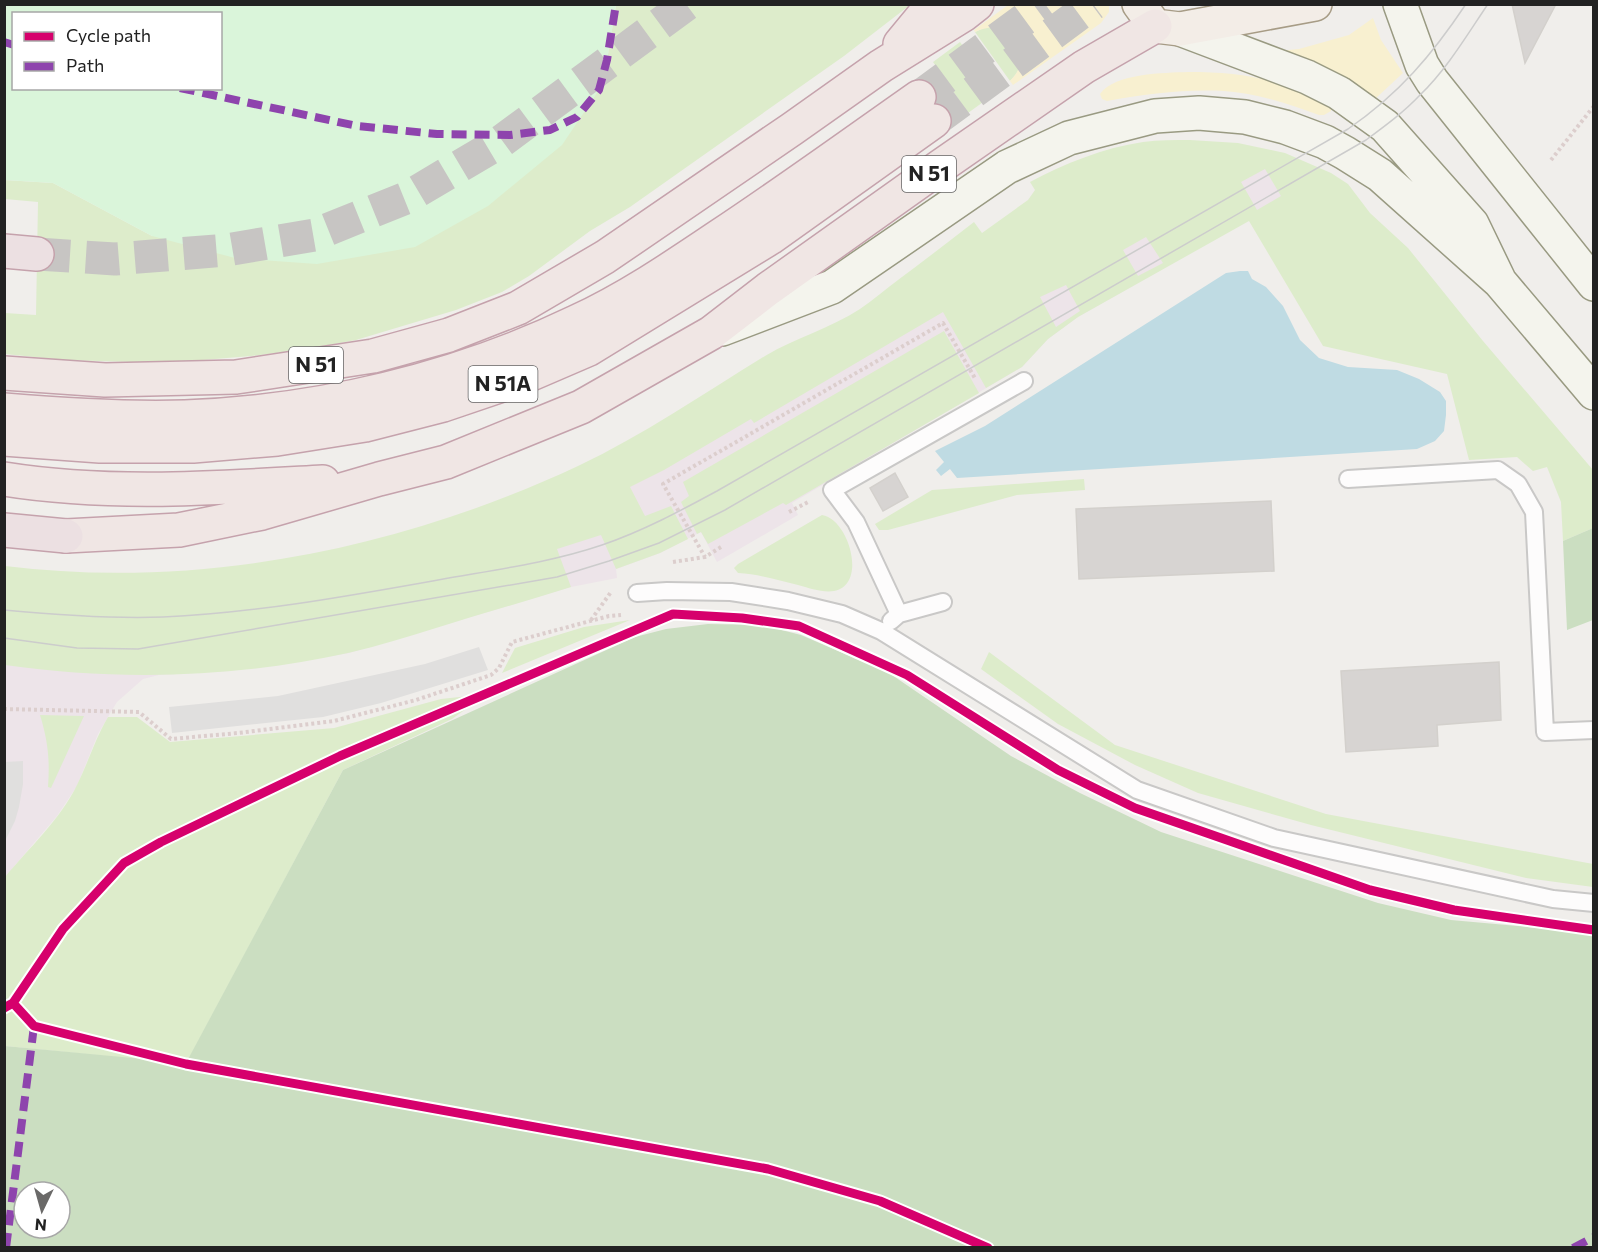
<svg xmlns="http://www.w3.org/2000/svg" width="1598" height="1252" viewBox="0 0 1598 1252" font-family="Commissioner,sans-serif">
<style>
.industrial{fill:#ede4e9}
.grass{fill:#ddeccb;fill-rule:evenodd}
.forest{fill:#cbdec1;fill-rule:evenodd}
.sand{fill:#f8f0d0}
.park{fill:#daf5da;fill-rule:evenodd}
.parking{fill:#e0dfde}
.water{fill:#bfdbe3}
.building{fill:#d7d4d2;stroke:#d3d0cc;stroke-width:1.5}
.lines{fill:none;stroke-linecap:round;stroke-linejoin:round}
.trunk-tunnel{stroke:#c7c5c3;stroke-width:33;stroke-dasharray:33 16;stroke-linecap:butt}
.service-casing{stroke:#c9c8c7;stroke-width:20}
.secondary-casing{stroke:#999a82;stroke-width:36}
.primary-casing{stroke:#a79c86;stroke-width:36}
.trunk-casing{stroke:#c5a2ac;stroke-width:36}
.motorway-casing{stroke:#c5a2ac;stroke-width:36}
.path{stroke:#dccecd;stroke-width:4;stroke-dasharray:3 3;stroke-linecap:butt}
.service{stroke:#fdfcfc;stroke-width:16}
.secondary{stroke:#f4f4ed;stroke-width:33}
.primary{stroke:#f3ede7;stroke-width:33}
.trunk{stroke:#f0e6e4;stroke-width:33}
.motorway{stroke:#ece0e2;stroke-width:33}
.tram{stroke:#ccc;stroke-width:1.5}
.quiet{stroke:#8e44ad;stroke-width:8;stroke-dasharray:15 8;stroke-linecap:butt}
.cycleway-casing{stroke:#fff;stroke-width:13}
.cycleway{stroke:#d6006c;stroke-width:9}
.labels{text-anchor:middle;stroke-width:5;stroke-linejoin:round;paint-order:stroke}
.shield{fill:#fff;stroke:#646464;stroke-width:1.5}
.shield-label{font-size:21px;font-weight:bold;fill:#222}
</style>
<rect width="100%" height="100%" fill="#f0eeeb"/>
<path class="industrial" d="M1266 163 1331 173 1078 317 1048 339 1022 367 792 503 798 515 717 562 701 532 660 553 616 569 617 578 571 587 349 653 284 664 228 671 159 675 143 679 117 702 108 717 98 734 77 786 57 816 5 877V589L325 574 788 382Z"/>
<path class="grass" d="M616 5H910L844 56 630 207 590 231 529 276 502 292 456 310 356 340 307 349 251 356 191 361 133 362 64 360 5 354V313L36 315 38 202 5 199 4 180 53 183 152 236 607 60Z
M998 26C1026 36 1031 60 1010 81L975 32 986 27Z
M960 42 997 92 968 113 933 62Z
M1190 140 1238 143 1285 153 1331 173 1348 184 1370 213 1408 248 1483 341 1593 470V528L1563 541 1561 502 1547 467 1533 471 1517 457 1469 460 1447 374 1323 346 1249 221 1078 317 1048 339 1022 367 986 388 943 312 754 423 751 419 664 470 630 487 645 516 671 506 688 539 660 553 616 569 601 535 557 549 571 587C526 601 481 614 436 628 407 637 378 646 348 653 236 678 118 681 5 665V566C199 590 401 549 578 466 644 435 703 394 765 356 795 338 831 328 860 309 873 300 886 289 898 280 924 261 949 241 974 222L982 233 1028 200 1035 190 1030 182C1066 163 1103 148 1143 142 1159 140 1174 140 1190 140ZM1265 169 1281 196 1257 210 1241 182ZM1146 237 1163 263 1138 276 1123 250ZM1066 285 1080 311 1056 327 1040 297Z
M944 331 979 393 786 505 783 503 708 544 701 532 697 534 681 502 689 496 683 482Z
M1084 479 1085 490 1017 495 888 530H879L875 524 932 490Z
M822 515C849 519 868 585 834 591 823 593 809 588 798 585 778 580 758 574 738 573L734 568 738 564Z
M630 620 502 673 515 648 584 627Z
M989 652 1115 745 1326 814 1593 864V887L1526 878 1311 825 1198 793 1135 765 1058 724 981 669Z
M487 694 452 719 343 770 186 1064 5 1046V877C29 848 60 820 77 785 88 763 95 739 108 717H137L170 742 334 728 441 699Z
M40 715 84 716 51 788 48 787C50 760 48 741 40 715Z"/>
<path class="forest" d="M1593 528V620L1567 630 1563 541Z
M708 624 762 625 801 635 889 673 1011 756 1080 793 1161 832 1378 903 1451 920 1593 933V1247H5V1046L186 1063 343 770 635 637 666 629ZM24 1192H60V1228H24Z"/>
<path class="sand" d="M1109 5V12L1101 23 1013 85 1010 81C1039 51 1013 14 975 32L974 30 1008 5Z
M1373 18 1381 40 1403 73 1375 99C1347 75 1313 62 1278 51L1299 49 1349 35Z
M1188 72C1244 72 1282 79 1331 107V111L1324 115H1319C1289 104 1256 93 1224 91 1185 89 1146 94 1107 101L1102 99 1100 94C1115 73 1164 73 1188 72Z"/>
<path class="park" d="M4 5 5 4 616 5 607 60 599 90 562 145 488 206 415 247 317 264 235 258 152 236 53 183 5 180ZM14 14H220V88H14Z"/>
<path class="parking" d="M479 647 488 670 381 703 323 717 172 733 169 707 278 696 425 664Z
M23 761V784L19 807 15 821 5 841V762Z"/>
<path class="water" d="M1240 271H1248L1252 279 1266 287 1283 306 1300 340 1319 358 1348 367 1397 370 1419 379 1440 392 1446 401V415L1444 431 1435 441 1417 449 957 478 950 469 941 476 936 470 944 462 935 451 985 426 1226 273Z"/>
<path class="building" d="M1512 4H1556L1525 63Z
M895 473 908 497 883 511 870 488Z
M1271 501 1274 571 1079 579 1076 509Z
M1499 662 1501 720 1437 725 1438 746 1346 752 1341 671Z"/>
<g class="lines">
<path class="trunk-tunnel" d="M919 97 1045 4
M934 121 1093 4
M37 254 115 259 227 250 314 235 406 198 499 143 687 4"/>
<defs>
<path id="service" d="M1348 479 1498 470 1518 484 1534 512 1545 732 1594 730
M637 593 667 591 731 592 788 601 842 614 881 631 1137 790 1274 838 1553 899 1594 903
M899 614 856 522 832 490 1024 381
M891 621 899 614 943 602"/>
<path id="secondary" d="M1400 4 1422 65 1432 81 1594 284
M1180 29 1307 77 1339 93 1385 126 1472 224 1500 282 1594 393
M722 329 832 287 1007 167 1069 138 1155 116 1199 113 1245 117 1285 127 1325 142 1345 153 1380 175 1500 282"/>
<path id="primary" d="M1139 4 1155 26 1180 29 1315 4"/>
<path id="trunk" d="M900 44 933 4
M4 373 105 380 236 377 373 356 449 335 518 308 605 257 792 129 881 66 963 15 977 4
M4 410C64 415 124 419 185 417 319 412 455 380 576 322 626 299 672 268 718 237 786 192 852 144 919 97
M4 439 100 446H193L277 439 365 425 443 405 517 380 589 349 770 238 934 121
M4 479C110 496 217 488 323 482
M66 536 179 530 262 513 379 479 446 462 581 407 711 333 768 289 941 166 1084 67 1155 26"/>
<path id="motorway" d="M4 251 37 254
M4 530 66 536"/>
</defs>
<use href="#service" class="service-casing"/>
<use href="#secondary" class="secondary-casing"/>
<use href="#primary" class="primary-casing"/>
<use href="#trunk" class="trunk-casing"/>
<use href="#motorway" class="motorway-casing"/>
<path class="path" d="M1551 160 1594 106
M789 512 810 501
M721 547 705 557 663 484 943 323 976 380
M673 562 705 557
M591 620 611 592
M4 709 139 712 171 739 238 733 334 721 416 700 491 675 499 668 512 642 609 616 621 615"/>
<use href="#service" class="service"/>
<use href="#secondary" class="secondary"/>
<use href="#primary" class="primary"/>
<use href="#trunk" class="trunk"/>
<use href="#motorway" class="motorway"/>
<path class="tram" d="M4 610C57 615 111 619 163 617 255 613 348 596 438 580 493 570 549 563 602 545 643 531 680 511 717 491L1348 129C1399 94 1432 55 1466 4
M4 638 77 648 138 649 557 577 609 561 659 543 725 510 1366 140C1385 126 1404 112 1420 95 1447 69 1467 35 1488 4"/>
<path class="quiet" d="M4 42 14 45
M180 88 357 126 437 134 510 135 550 130 577 117 599 90 607 60 616 4
M6 1248 34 1026 38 1027
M1573 1248 1594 1237"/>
<defs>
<path id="cycleway" d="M13 1003 34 1026 186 1064 768 1169 880 1201 988 1248
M4 1008 13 1003 63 929 124 863 161 842 340 756 673 614 742 618 799 626 907 675 1058 770 1135 808 1370 890 1454 910 1594 930"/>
</defs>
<use href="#cycleway" class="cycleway-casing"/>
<use href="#cycleway" class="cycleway"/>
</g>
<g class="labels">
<g class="shield">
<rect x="902" y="156" width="54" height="36" rx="4.5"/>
<rect x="289" y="347" width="54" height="36" rx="4.5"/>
<rect x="468.5" y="366" width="69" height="36" rx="4.5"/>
</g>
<g class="shield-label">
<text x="929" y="181">N 51</text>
<text x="316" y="372">N 51</text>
<text x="503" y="391">N 51A</text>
</g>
</g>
<rect width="1598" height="1252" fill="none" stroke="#222222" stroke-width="12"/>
<rect x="12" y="12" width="210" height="78" fill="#ffffff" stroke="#a7a7a7" stroke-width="1.5"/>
<rect x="24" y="32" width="30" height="9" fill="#d6006c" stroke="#a7a7a7" stroke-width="1.5"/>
<text x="66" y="42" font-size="18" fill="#222222">Cycle path</text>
<rect x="24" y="62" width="30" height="9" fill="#8e44ad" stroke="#a7a7a7" stroke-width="1.5"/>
<text x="66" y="72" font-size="18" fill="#222222">Path</text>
<g transform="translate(42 1210) rotate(185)"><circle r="28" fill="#ffffff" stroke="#a7a7a7" stroke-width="1.5"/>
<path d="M0-4.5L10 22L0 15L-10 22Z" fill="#6a6968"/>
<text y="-9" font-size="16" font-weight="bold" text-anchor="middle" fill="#222222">N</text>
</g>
</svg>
